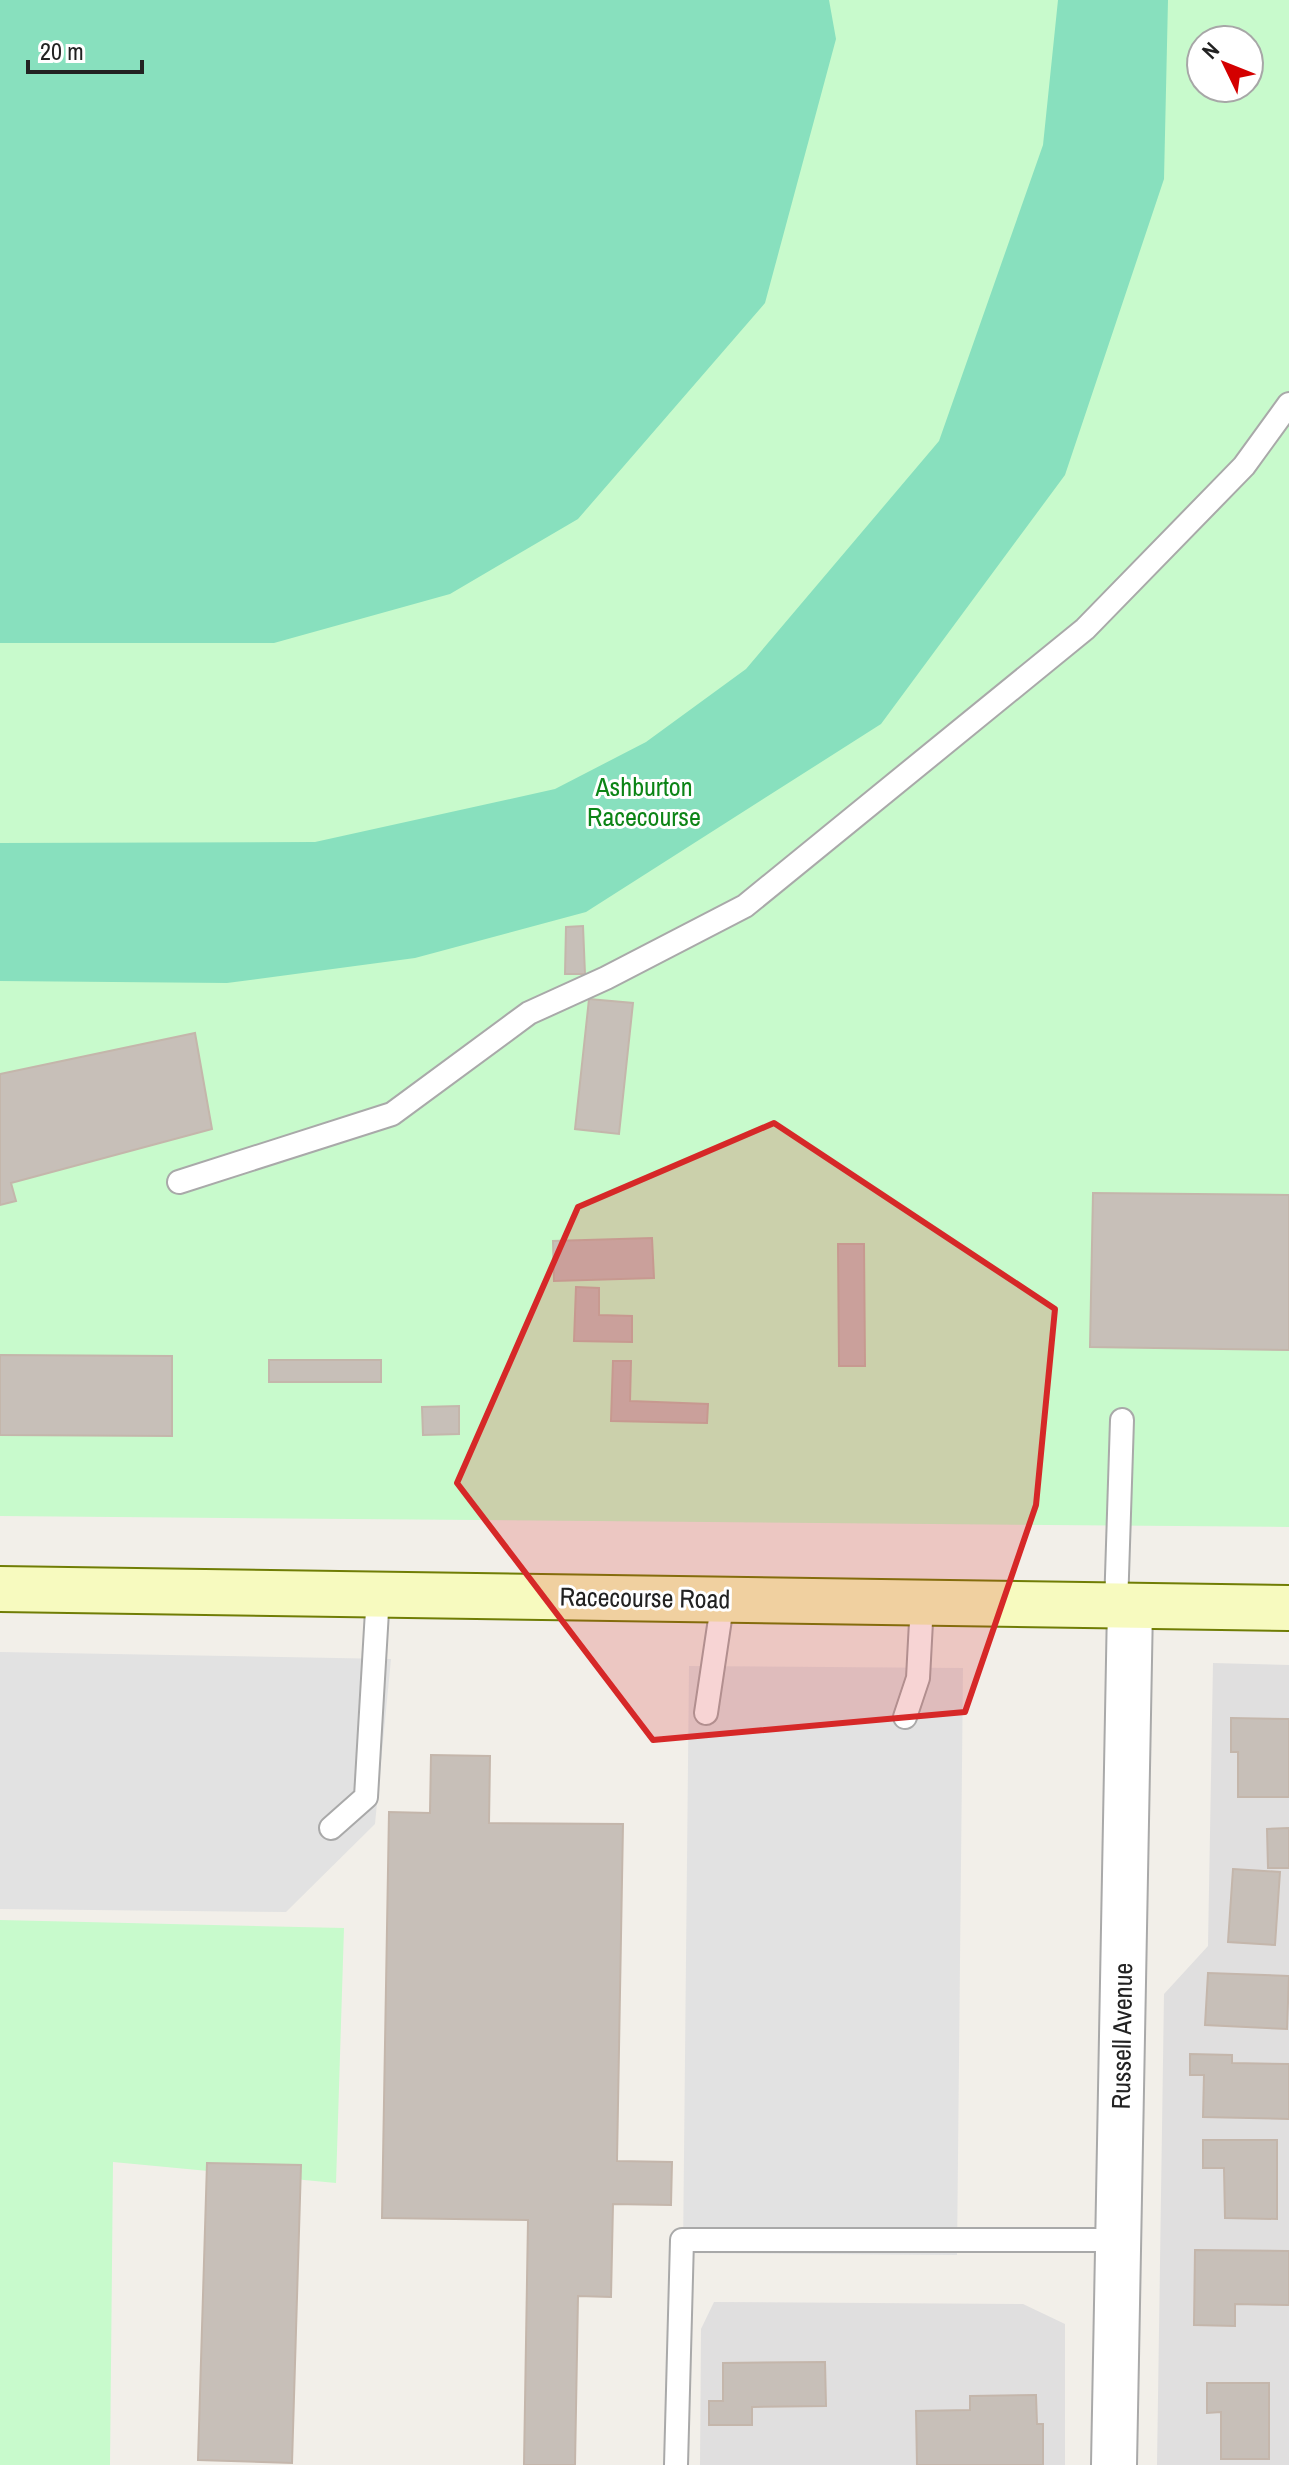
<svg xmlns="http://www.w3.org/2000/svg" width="1289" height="2465" viewBox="0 0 1289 2465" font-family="'Archivo Narrow',sans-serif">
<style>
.residential{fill:#e0dfdf}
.park{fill:#c8facc;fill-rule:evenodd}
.pitch{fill:#88e0be}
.parking{fill:#e2e2e2}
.building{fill:#c7bfb8;stroke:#c4b6ab;stroke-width:2}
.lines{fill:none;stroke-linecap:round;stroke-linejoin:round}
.lane-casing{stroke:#a9a9a9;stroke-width:26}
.street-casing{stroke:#a9a9a9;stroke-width:48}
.secondary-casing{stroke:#707d05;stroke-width:48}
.lane{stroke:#fff;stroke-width:22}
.street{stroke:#fff;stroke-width:44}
.secondary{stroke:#f7fabf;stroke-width:44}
.marked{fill:#d62828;fill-opacity:0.2;stroke:#d62828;stroke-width:6;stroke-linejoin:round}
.labels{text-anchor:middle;stroke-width:6;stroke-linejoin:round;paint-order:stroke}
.park-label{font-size:26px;fill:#0c8416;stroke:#fff}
.street-label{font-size:26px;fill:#222;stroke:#fff}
</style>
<rect width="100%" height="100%" fill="#f2efe9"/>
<path class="residential" d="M1213 1663 1289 1665V2465H1157L1164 1994 1208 1946Z
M714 2302 1023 2304 1065 2324V2465H700L701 2329Z"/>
<path class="park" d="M0 0H1289V1527L0 1516ZM1201 40H1249V88H1201Z
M0 1920 344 1928 336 2183 113 2162 110 2465H0Z"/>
<path class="pitch" d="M0 0H829L836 39 765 303 578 519 450 594 274 643H0Z
M1058 0H1168L1164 179 1065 475 881 724 586 912 415 958 227 983 0 981V843L315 842 555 789 646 742 746 669 939 441 1043 145Z"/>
<path class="parking" d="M0 1652 391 1659 375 1824 286 1912 0 1909Z
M689 1666 963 1668 957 2255 683 2253Z"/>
<path class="building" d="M583 926 585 974H565L566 927Z
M589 999 633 1003 619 1134 575 1129Z
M195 1033 212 1129 11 1183 16 1201 0 1205V1074Z
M1093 1193 1289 1195V1350L1090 1347Z
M652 1238 654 1278 554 1281 553 1241Z
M838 1244H864L865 1366H839Z
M576 1287 599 1288V1315L632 1316V1342L574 1341Z
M0 1355 172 1356V1436L0 1435Z
M269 1360H381V1382H269Z
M613 1361H631L630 1401 708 1404 707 1423 611 1421Z
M459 1406V1434L423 1435 422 1407Z
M1231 1718 1289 1719V1797H1238V1752H1231Z
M431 1755 490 1756 489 1823 623 1824 617 2161 672 2162 671 2205 613 2204 611 2297 578 2296 575 2465H524L528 2220 382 2218 389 1812 430 1813Z
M1289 1828V1868H1268L1267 1829Z
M1233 1869 1280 1872 1275 1945 1228 1942Z
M1208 1973 1289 1976 1287 2029 1205 2025Z
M1190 2054 1232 2055V2063L1289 2064V2119L1203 2117 1204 2075H1190Z
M1203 2140H1277V2219L1225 2218 1224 2168H1203Z
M207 2163 301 2165 292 2463 198 2460Z
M1195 2250 1289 2251V2305L1235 2304V2326L1194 2325Z
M825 2362 826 2406 752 2407V2425H709V2401H723V2363Z
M1207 2383H1269V2459H1221V2412L1207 2413Z
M1036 2395 1037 2424H1043V2465H917L916 2411 970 2410V2396Z"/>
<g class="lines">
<defs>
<path id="lane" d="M179 1182 392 1114 529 1013 606 978 745 906 1085 629 1244 466 1289 404
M1116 1607 1122 1420
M706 1713 723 1599
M905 1717 918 1678 922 1603
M331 1828 366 1797 378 1594
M676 2465 682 2240H1118"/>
<path id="street" d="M1114 2465 1130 1607"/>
<path id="secondary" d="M0 1589 1289 1608"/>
</defs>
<use href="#lane" class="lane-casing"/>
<use href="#street" class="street-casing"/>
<use href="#secondary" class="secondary-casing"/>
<use href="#lane" class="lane"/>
<use href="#street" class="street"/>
<use href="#secondary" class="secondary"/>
</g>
<path class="marked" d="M774 1123 1055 1309 1036 1505 965 1712 653 1740 457 1483 578 1207Z"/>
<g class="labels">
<g class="park-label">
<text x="644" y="796">Ashburton<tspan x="644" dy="30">Racecourse</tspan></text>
</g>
<g class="street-label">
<text transform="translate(645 1598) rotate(1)" y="9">Racecourse Road</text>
<text transform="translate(1122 2036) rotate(-89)" y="9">Russell Avenue</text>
</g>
</g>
<g transform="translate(1225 64) rotate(313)"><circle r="38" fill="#ffffff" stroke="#a7a7a7" stroke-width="2"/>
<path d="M0-6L14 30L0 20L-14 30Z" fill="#d40000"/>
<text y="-12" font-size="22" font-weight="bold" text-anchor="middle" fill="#222222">N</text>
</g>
<path d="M28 60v12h114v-12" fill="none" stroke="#222222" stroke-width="4"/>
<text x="40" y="60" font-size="24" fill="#222222" stroke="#ffffff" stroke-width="6" paint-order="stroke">20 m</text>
</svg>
